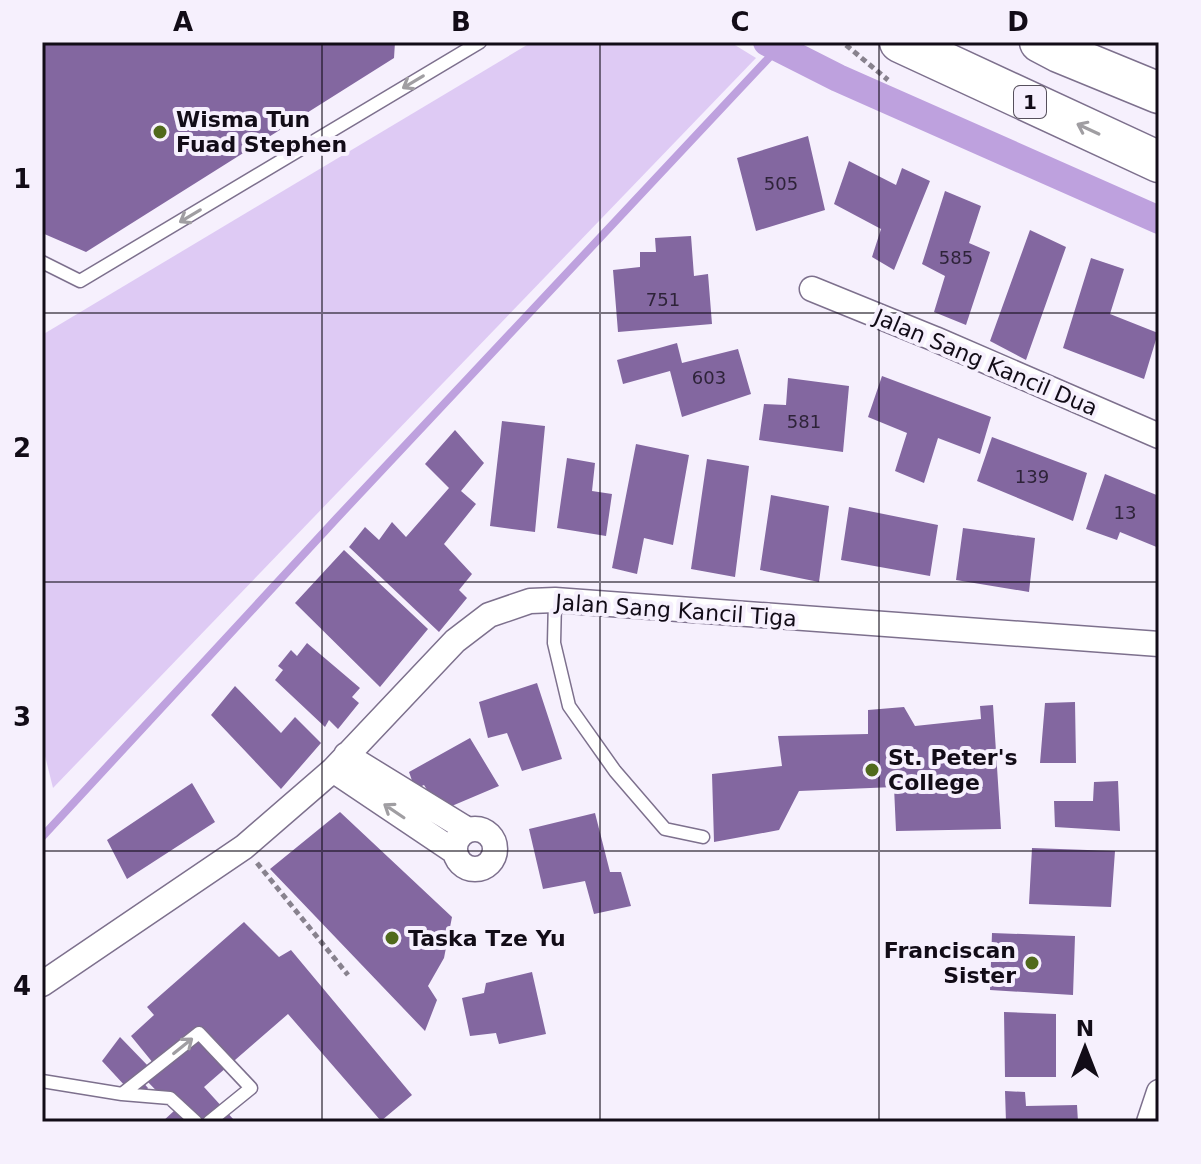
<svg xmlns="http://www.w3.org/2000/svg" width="1201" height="1164" viewBox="0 0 1201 1164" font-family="'DejaVu Sans',sans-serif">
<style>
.green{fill:#decaf4}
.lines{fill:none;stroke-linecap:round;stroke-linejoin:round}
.stream{stroke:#bea1de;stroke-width:8}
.canal{stroke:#bea1de;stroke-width:28}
.building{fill:#8367a0}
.lane-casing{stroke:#7d708d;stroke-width:15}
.street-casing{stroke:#7d708d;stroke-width:27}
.primary-casing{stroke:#7d708d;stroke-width:43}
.path{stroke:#88828e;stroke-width:5;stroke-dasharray:6 4;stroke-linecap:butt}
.lane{stroke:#fff;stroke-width:12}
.street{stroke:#fff;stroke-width:24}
.primary{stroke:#fff;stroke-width:40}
.oneway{stroke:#a09ea2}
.grid{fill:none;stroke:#120c17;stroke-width:2;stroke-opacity:0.55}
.poi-dot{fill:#506a1c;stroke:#f6f0fd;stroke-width:3}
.labels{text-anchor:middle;stroke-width:8;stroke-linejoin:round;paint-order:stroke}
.number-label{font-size:18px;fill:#2e2339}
.shield{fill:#f6f0fd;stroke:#56505c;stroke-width:2}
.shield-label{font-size:20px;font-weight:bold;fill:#120c17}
.poi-label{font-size:22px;font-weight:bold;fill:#120c17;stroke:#f6f0fd;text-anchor:start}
.street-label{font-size:22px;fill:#120c17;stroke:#f6f0fd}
.neatline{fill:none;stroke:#120c17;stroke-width:3}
.grid-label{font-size:26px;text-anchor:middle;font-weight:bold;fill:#120c17}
</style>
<rect width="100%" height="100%" fill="#f6f0fd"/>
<path class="green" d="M532 42H730L756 58 53 788 42 744V335Z"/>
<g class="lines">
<path class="stream" d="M42 837 337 518 778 48"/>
<path class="canal" d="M767 42 838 78 1159 220"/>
</g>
<path class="building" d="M42 42H395L394 58 86 252 42 233Z
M808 136 825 210 756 231 737 158Z
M849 161 896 185 902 168 930 181 894 270 872 257 881 229 834 204Z
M945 191 981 206 969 243 990 252 966 325 934 312 945 276 922 264Z
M1030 230 1066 247 1026 360 990 341Z
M691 236 694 276 708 274 712 324 618 332 613 270 640 267V252H656L655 238Z
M1091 258 1124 269 1110 314 1158 333 1144 379 1063 348Z
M677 343 682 363 738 349 751 394 682 417 670 371 623 384 617 360Z
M882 376 991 417 980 454 938 438 924 483 895 471 907 433 868 417Z
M788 378 849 386 843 452 759 440 764 404 786 405Z
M502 421 545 426 535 532 490 526Z
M455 430 484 463 461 491 476 504 444 544 472 574 459 590 467 598 439 632 349 547 365 527 379 540 392 522 406 537 449 488 425 464Z
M992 437 1087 473 1073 521 977 481Z
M636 444 689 455 673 545 644 538 637 574 612 568Z
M567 458 595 463 592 491 612 494 606 536 557 528Z
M707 459 749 466 735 577 691 569Z
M1105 474 1159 496V548L1120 532 1117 540 1086 529Z
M771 495 829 506 819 582 760 570Z
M849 507 938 525 930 576 841 560Z
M963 528 1035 538 1029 592 956 580Z
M344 550 428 629 380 687 295 603Z
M307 643 360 688 352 697 359 703 338 729 329 720 325 727 275 680 283 670 278 666 291 650 297 656Z
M537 683 562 759 522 771 507 733 488 738 479 702Z
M235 686 281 733 295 717 321 743 281 789 211 715Z
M1075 702 1076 763H1040L1045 703Z
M993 705 1001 829 896 831 894 787 799 791 779 830 714 842 712 774 782 766 778 736 868 734V710L904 707 915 726 981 719 980 706Z
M470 738 499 786 440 811 424 785 415 789 409 772Z
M1118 781 1120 831 1055 827 1054 801H1093L1094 782Z
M192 783 215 822 127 879 107 840Z
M340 812 452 917 444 958 428 986 437 1000 425 1031 270 869Z
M595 813 610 872H621L631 906 594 914 585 881 543 889 529 829Z
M1032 848 1115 851 1111 907 1029 904Z
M244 922 279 957 291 950 412 1095 381 1121 288 1014 204 1087 234 1120 232 1122H162L175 1110 146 1080 158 1069 131 1036 154 1015 147 1007Z
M992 933 1075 936 1073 995 990 990Z
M532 972 546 1034 499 1044 496 1033 470 1036 462 998 484 993 486 983Z
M1004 1012 1056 1014V1077H1005Z
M120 1037 151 1069 141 1080 148 1088 139 1101 102 1061Z
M1005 1091 1025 1092 1026 1106 1077 1105 1078 1122H1006Z"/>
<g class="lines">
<defs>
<path id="lane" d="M42 262 80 281 480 42
M555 600 554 643 569 706 615 771 665 829 703 837
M42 1081 122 1094 170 1098 196 1122
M122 1094 199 1033 251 1088 209 1122"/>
<path id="street" d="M812 289 935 339 1159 436
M346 755 468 830
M333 770 455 852
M455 849a20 20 0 1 1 40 0a20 20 0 1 1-40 0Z
M42 984 244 847 333 770 455 641 489 615 530 601 555 600 1159 644
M1149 1122 1159 1092"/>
<path id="primary" d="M900 42 1159 162
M1040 42 1059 52 1159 93"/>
</defs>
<use href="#lane" class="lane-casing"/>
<use href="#street" class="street-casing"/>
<use href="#primary" class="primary-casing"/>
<path class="path" d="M846 45 888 80
M257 863 348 975"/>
<use href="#lane" class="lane"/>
<use href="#street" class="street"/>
<use href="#primary" class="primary"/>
</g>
<defs><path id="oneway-shaft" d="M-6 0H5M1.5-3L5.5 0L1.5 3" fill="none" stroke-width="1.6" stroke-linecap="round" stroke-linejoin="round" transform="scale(2)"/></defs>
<g class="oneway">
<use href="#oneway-shaft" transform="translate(413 82) rotate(149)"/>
<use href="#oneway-shaft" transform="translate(1088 129) rotate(-155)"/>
<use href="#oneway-shaft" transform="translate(190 216) rotate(149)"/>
<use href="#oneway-shaft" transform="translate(394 811) rotate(-146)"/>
<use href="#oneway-shaft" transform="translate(183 1046) rotate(-39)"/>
</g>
<path class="grid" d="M322 42V1122M600 42V1122M879 42V1122M42 313H1159M42 582H1159M42 851H1159"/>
<g class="poi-dot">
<circle cx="160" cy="132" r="8"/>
<circle cx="872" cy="770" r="8"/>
<circle cx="392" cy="938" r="8"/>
<circle cx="1032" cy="963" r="8"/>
</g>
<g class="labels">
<g class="number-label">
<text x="781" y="190">505</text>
<text x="956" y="264">585</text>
<text x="663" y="306">751</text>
<text x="709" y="384">603</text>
<text x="804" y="428">581</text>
<text x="1032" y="483">139</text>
<text x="1125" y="519">13</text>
</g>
<rect class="shield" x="1014" y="86" width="32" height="32" rx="6"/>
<g class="shield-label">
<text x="1030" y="109">1</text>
</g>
<g class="poi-label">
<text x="176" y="127">Wisma Tun<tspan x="176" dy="25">Fuad Stephen</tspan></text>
<text x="888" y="765">St. Peter's<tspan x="888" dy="25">College</tspan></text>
<text x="408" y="946">Taska Tze Yu</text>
<text x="1016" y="958" text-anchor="end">Franciscan<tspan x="1016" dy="25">Sister</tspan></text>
</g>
<g class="street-label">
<text transform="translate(986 362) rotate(23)" y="8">Jalan Sang Kancil Dua</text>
<text transform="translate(676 610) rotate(4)" y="8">Jalan Sang Kancil Tiga</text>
</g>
</g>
<rect width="1201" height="1164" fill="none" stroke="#f6f0fd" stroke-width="88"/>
<g transform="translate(1085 1048)" stroke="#f6f0fd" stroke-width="6" paint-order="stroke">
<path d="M0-6L14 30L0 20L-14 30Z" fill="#120c17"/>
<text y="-12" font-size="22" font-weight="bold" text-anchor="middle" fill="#120c17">N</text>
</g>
<rect x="44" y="44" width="1113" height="1076" class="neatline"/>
<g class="grid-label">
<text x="183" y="31">A</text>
<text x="461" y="31">B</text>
<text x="740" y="31">C</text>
<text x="1018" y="31">D</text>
<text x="22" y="188">1</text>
<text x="22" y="457">2</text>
<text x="22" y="726">3</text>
<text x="22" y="995">4</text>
</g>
</svg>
